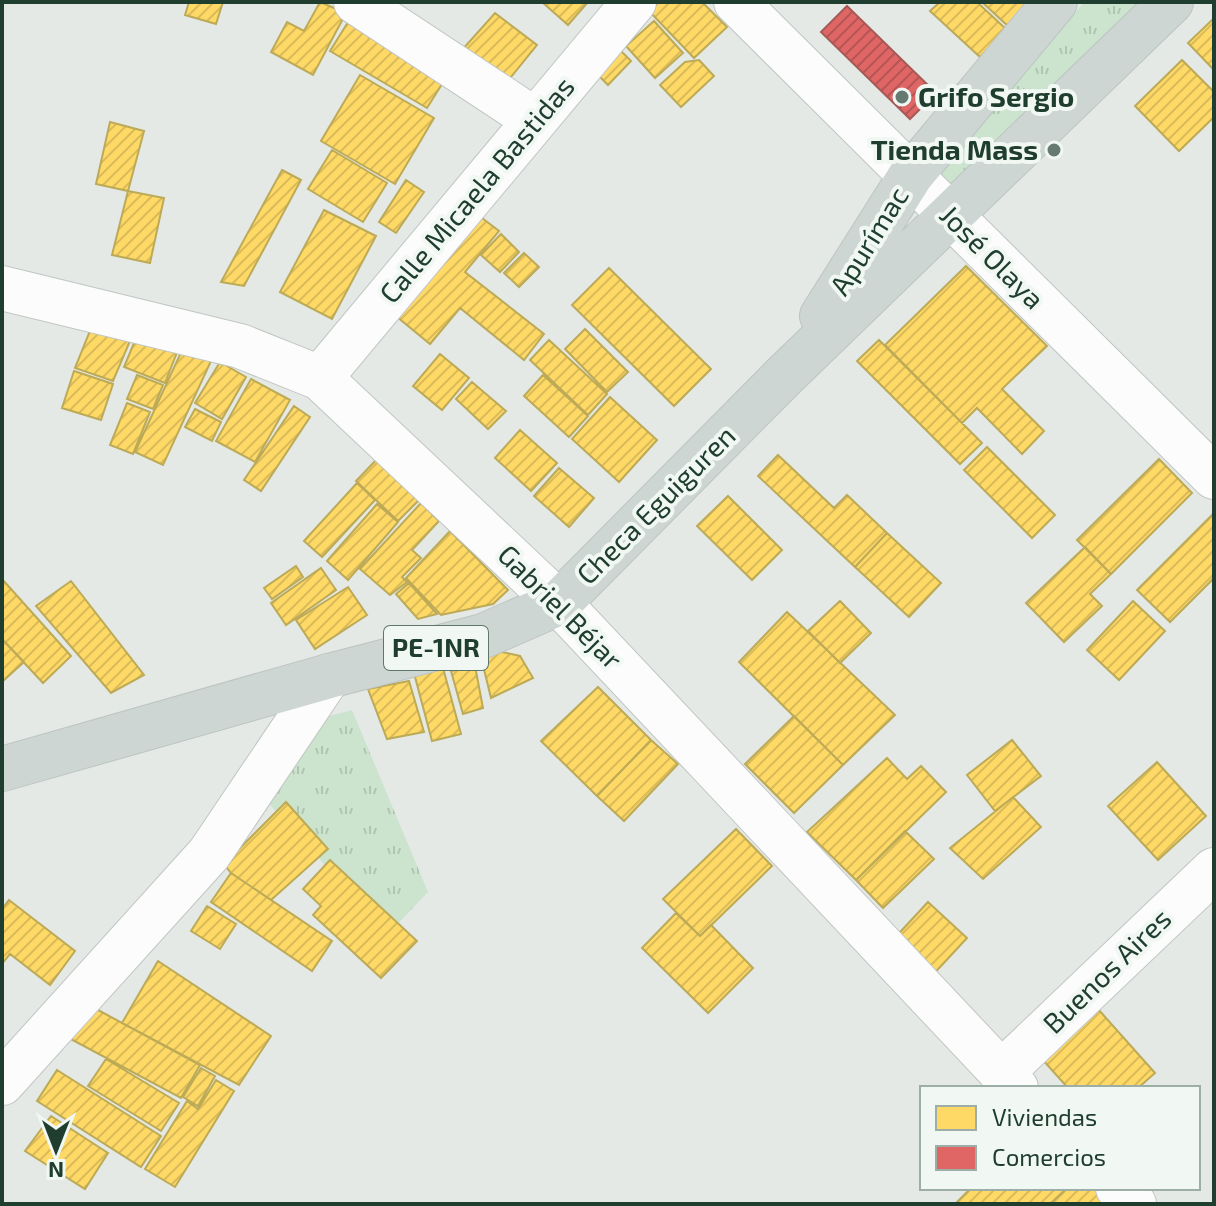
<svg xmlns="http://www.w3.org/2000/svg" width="1216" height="1206" viewBox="0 0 1216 1206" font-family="'Exo 2',sans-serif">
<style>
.grass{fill:url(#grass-tufts)}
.homes{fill:url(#homes-hatch);stroke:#bcaa56;stroke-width:2}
.shops{fill:url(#shops-hatch);stroke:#a65a56;stroke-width:2}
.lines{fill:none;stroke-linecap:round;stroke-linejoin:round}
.street-casing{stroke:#c1c6c3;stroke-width:46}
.primary-casing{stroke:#bcc5c1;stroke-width:46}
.street{stroke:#fbfcfb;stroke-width:44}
.primary{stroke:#cdd6d2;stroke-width:44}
.poi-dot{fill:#657a70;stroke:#f1f8f4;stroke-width:3}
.labels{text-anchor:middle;stroke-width:8;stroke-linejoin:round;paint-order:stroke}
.shield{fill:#f1f8f4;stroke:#5f766b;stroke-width:2}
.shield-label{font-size:26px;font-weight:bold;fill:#203e30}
.poi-label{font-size:28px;font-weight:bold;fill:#203e30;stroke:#f1f8f4;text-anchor:start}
.street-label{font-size:28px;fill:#203e30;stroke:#f1f8f4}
</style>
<defs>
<pattern id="grass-tufts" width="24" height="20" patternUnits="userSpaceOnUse" patternTransform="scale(2)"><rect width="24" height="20" fill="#cce3ce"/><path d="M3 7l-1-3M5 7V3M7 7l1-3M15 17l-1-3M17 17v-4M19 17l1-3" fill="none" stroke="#afc4b1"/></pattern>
<pattern id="homes-hatch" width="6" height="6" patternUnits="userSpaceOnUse" patternTransform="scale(2)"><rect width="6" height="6" fill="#ffd966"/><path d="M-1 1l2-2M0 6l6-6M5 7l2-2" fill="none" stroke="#dabb59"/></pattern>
<pattern id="shops-hatch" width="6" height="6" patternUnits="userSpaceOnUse" patternTransform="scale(2)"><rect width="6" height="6" fill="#e06666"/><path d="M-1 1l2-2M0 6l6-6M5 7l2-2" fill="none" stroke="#b55554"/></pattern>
</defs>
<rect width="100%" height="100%" fill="#e4e9e6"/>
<path class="grass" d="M1084 2H1140L952 193 937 179Z
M352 710 428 892 388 934 260 794 306 722Z"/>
<path class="homes" d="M189 2H223L216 24 185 15Z
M320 2 346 13 313 75 271 52 287 22 304 31Z
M542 2H588L568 25Z
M659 2H702L727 27 694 58 649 11Z
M940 2H977L1007 30 980 57 930 11Z
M982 2H1033L1009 27Z
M495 13 537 45 507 82 461 51Z
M1214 18V70L1188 43Z
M350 19 447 76 427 108 330 51Z
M654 21 683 53 655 78 626 46Z
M612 42 631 61 608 85 589 66Z
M699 60 714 76 681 107 660 85 685 62Z
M1182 60 1214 92V117L1179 151 1135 106Z
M360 75 434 118 395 184 321 141Z
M110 122 144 131 128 191 96 184Z
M332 150 387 183 363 222 308 189Z
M282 170 301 180 244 286 221 282Z
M406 180 424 192 396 233 379 222Z
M128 191 164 198 150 263 112 255Z
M324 210 376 236 332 319 280 292Z
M478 215 499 231 465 272 544 334 524 360 460 308 430 344 396 316Z
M501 234 519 252 500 272 481 255Z
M524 253 539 267 519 287 504 273Z
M966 266 1047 346 1002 389 1044 431 1022 454 977 408 962 423 885 345Z
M609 268 711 369 674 406 572 305Z
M96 316 135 329 113 381 75 368Z
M585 329 628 372 607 392 565 349Z
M139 331 179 347 165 383 124 367Z
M549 340 607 394 588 415 530 360Z
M879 340 982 443 960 464 857 361Z
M183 348 211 361 163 465 135 452Z
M440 354 469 378 442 410 413 386Z
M220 362 246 377 222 419 195 403Z
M74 371 113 384 101 420 62 408Z
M137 375 163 385 153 409 127 399Z
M543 375 588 416 569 437 524 396Z
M251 379 290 400 255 462 216 441Z
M472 382 506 411 488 429 456 399Z
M610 397 657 440 619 482 572 439Z
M127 403 150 412 133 454 110 445Z
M294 406 310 417 261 491 244 480Z
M195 409 221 422 212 441 185 427Z
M520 430 557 463 531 491 495 458Z
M987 447 1055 515 1032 538 964 470Z
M778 455 834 508 847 495 887 533 855 567 758 476Z
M379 457 421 498 398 521 356 481Z
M1159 459 1192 493 1111 574 1077 540Z
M559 468 594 498 569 527 534 496Z
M357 483 375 500 322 557 304 541Z
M728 496 782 550 752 580 697 526Z
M421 503 439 521 412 550 421 558 402 577 407 582 390 595 360 569Z
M377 504 398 522 348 580 327 561Z
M1214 513V578L1170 622 1137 590Z
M450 531 508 590 493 604 441 615 406 578Z
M887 533 941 583 909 617 855 567Z
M1085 547 1111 574 1090 594 1102 606 1064 642 1026 603Z
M296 566 303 577 272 599 264 588Z
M321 568 336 590 286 625 271 603Z
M2 579 71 656 43 683 2 639Z
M71 581 144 675 111 693 36 606Z
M409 583 437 614 418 619 396 594Z
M348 587 367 615 315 649 296 620Z
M840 601 871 633 840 663 808 631Z
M1133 601 1165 631 1119 680 1087 650Z
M787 612 895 715 843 765 739 662Z
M2 639 24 662 2 682Z
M502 652 520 656 533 678 491 698 481 657Z
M475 666 483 708 463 714 451 671Z
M443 668 461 734 432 741 414 673Z
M409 681 424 732 387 739 368 689Z
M598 687 651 740 597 796 541 741Z
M794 716 843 765 794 813 745 764Z
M651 740 678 764 624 821 597 796Z
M1012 740 1041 776 995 811 967 775Z
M887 758 907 779 921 766 946 792 856 880 807 832Z
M1157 762 1206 816 1158 860 1108 806Z
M1013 797 1041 827 983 879 950 848Z
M286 802 328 849 271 900 231 873 224 864Z
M736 829 772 866 700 936 663 899Z
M905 831 934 859 883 908 856 880Z
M330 860 417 941 381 978 313 915 321 906 303 889Z
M231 873 332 941 312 971 211 902Z
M9 900 75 951 50 985 10 954 2 964V909Z
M928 902 967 938 928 980 889 944Z
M207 906 236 924 220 949 191 931Z
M676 913 700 936 711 925 753 968 708 1013 642 948Z
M158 961 271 1036 239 1085 122 1023Z
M85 1003 200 1065 181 1098 67 1037Z
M1098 1009 1155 1073 1138 1088H1068L1042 1059Z
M106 1059 179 1103 161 1131 88 1086Z
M201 1068 215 1076 198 1106 183 1097Z
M57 1070 161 1136 141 1167 37 1101Z
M216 1080 234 1091 175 1187 145 1169 187 1101 198 1109Z
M51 1116 108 1153 85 1189 25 1151Z
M971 1188H1067L1050 1204H955Z
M1067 1188H1098L1108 1198 1102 1204H1050Z"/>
<path class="shops" d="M847 6 936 93 910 119 821 32Z"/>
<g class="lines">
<defs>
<path id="street" d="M356 2 535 120
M736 2 1214 477
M2 288 240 346 320 378 559 603 1016 1088
M320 378 634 2
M1001 1073 1214 870
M2 1083 209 854 329 676
M1118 1188 1134 1204"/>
<path id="primary" d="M822 316 911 175 1055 2
M2 769 329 676 483 636 559 603 784 376 1171 2"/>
</defs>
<use href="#street" class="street-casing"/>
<use href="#primary" class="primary-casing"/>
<use href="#street" class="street"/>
<use href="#primary" class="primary"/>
</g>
<g class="poi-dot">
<circle cx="902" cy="97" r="8"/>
<circle cx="1054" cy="150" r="8"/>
</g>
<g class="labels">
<rect class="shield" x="384" y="626" width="104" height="44" rx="6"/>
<g class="shield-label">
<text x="436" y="657">PE-1NR</text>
</g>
<g class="poi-label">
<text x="918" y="107">Grifo Sergio</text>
<text x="1038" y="160" text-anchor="end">Tienda Mass</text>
</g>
<g class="street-label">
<text transform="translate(477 190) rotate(-50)" y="10">Calle Micaela Bastidas</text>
<text transform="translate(869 241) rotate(-58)" y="10">Apurímac</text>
<text transform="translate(992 257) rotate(45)" y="10">José Olaya</text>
<text transform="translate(656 505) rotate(-45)" y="10">Checa Eguiguren</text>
<text transform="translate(560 607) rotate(45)" y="10">Gabriel Béjar</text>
<text transform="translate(1107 971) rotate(-44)" y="10">Buenos Aires</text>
</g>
</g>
<rect width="1216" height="1206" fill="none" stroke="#203e30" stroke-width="8"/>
<rect x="920" y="1086" width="280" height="104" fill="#f1f8f4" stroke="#9daea6" stroke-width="2"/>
<rect x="936" y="1106" width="40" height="24" fill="#ffd966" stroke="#9daea6" stroke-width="2"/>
<text x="992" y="1126" font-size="24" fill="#203e30">Viviendas</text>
<rect x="936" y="1146" width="40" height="24" fill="#e06666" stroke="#9daea6" stroke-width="2"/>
<text x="992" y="1166" font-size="24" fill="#203e30">Comercios</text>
<g transform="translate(56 1150) rotate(180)" stroke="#f1f8f4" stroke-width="6" paint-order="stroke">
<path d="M0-6L14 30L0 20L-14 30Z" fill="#203e30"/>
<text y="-12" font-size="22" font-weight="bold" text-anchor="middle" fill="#203e30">N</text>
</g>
</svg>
